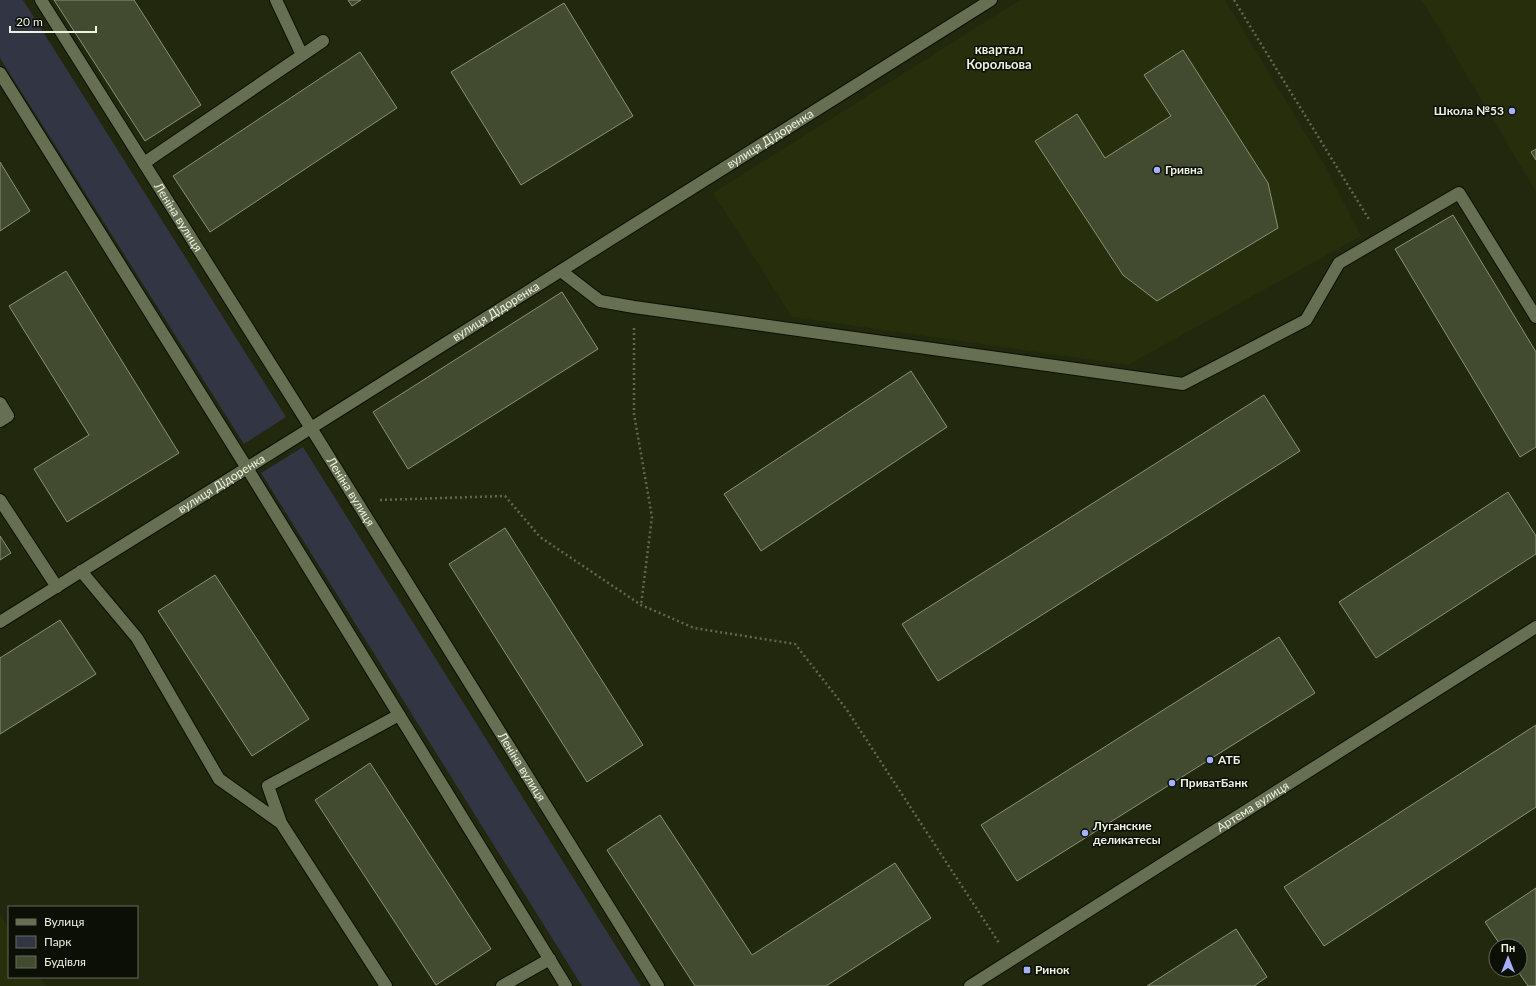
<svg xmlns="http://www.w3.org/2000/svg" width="1536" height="986" viewBox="0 0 1536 986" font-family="Lato,sans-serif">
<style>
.built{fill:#262e0c}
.green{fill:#323544}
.building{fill:#424a30;stroke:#889274}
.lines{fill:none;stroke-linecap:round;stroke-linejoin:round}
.lane-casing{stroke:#0b1100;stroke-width:14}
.street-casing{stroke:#0b1100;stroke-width:14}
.secondary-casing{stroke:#0b1100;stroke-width:14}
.path{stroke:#616851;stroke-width:2.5;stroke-dasharray:2 3;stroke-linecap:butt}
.lane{stroke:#666f52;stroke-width:12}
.street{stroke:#666f52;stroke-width:12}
.secondary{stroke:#666f52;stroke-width:12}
.poi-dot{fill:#a4b2fc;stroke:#0c0f05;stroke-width:1.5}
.labels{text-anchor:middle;stroke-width:3;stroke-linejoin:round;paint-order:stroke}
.poi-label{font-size:12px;font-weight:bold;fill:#edf2e2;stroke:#0c0f05;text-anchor:start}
.street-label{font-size:12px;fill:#edf2e2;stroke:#0c0f05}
.neighbourhood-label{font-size:13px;font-weight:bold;fill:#edf2e2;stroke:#0c0f05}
</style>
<rect width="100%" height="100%" fill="#21280e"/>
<path class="built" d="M1020 0H1225L1324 164 1361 236 1128 365 792 317 713 193Z
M1421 0H1536V192L1440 30Z
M0 914 9 928V977H40L46 986H0Z"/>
<path class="green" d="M0 0H23L286 417 244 444 0 58Z
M303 447 641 986H582L261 473Z"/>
<path class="building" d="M54 0H134L201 105 145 141Z
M348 0H361L352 6Z
M564 3 633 116 521 185 451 72Z
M1183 50 1268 183 1278 228 1157 301 1123 275 1035 141 1077 114 1105 158 1171 116 1144 75Z
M360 52 397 108 210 232 173 176Z
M1536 149V160L1531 152Z
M0 162 30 211 0 231Z
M1453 215 1536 352V447L1520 457 1395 249Z
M66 271 179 453 67 522 34 469 89 435 9 306Z
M562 292 598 349 408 469 373 412Z
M911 371 947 427 761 551 724 494Z
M1264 395 1300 451 938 681 902 624Z
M1508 492 1536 536V554L1376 658 1339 602Z
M505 528 643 745 587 782 449 564Z
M0 536 11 553 0 560Z
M215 575 309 719 252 756 158 611Z
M60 620 96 674 0 734V658Z
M1279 637 1315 693 1017 881 981 825Z
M1536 725V807L1324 946 1284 887Z
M370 763 491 949 436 985 315 800Z
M660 815 752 955 895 863 931 918 826 986H695L607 850Z
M1536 888V986H1528L1517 970H1520V946H1501L1485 922Z
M1236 929 1267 977 1254 986H1147Z"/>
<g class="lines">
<defs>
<path id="lane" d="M276 0 302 55
M144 163 323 41
M561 271 600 301 634 307 1183 384 1306 320 1339 263 1459 193 1536 317
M0 403 8 416 0 421
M0 500 57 587
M81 571 137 638 219 779 281 823 386 986
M281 823 268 786 399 715
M502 986 550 959"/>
<g id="street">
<path id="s1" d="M41 0 311 428 658 986"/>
<path d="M0 73 247 468 566 986"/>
<path id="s2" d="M0 622 311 428 991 0"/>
</g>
<g id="secondary">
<path id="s3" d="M970 986 1536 627"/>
</g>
</defs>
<use href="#lane" class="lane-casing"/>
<use href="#street" class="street-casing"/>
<use href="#secondary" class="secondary-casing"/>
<path class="path" d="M1234 0 1370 221
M634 328V414L652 517 641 605
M380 500 505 496 540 537 641 605 694 628 795 644 847 710 999 943"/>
<use href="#lane" class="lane"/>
<use href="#street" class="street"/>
<use href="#secondary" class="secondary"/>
</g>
<g class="poi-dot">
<circle cx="1512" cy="111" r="4"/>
<circle cx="1157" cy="170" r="4"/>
<circle cx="1210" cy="760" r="4"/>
<circle cx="1172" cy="783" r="4"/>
<circle cx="1085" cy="833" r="4"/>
<rect x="1023" y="966" width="8" height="8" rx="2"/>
</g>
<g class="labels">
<g class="poi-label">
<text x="1504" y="115" text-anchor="end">Школа №53</text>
<text x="1165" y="174">Гривна</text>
<text x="1218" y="764">АТБ</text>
<text x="1180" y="787">ПриватБанк</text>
<text x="1093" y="830">Луганские<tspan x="1093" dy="14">деликатесы</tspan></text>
<text x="1035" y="974">Ринок</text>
</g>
<g class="street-label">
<text dy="4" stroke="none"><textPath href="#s2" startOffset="909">вулиця Дідоренка</textPath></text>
<text dy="4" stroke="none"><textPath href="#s1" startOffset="257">Леніна вулиця</textPath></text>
<text dy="4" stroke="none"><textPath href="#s2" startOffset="585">вулиця Дідоренка</textPath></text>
<text dy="4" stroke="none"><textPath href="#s2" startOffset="261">вулиця Дідоренка</textPath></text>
<text dy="4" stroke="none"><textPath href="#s1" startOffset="581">Леніна вулиця</textPath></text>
<text dy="4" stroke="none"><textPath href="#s1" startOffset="905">Леніна вулиця</textPath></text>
<text dy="4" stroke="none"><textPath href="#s3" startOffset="335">Артема вулиця</textPath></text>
</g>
<g class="neighbourhood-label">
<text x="999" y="54">квартал<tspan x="999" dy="15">Корольова</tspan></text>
</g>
</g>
<rect x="8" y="906" width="130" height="72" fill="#0c0f05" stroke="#666a5d"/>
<rect x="16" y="919" width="20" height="6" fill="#666f52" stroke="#666a5d"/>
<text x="44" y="926" font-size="12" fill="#edf2e2">Вулиця</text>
<rect x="16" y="936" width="20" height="12" fill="#323544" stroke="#666a5d"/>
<text x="44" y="946" font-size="12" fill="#edf2e2">Парк</text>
<rect x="16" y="956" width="20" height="12" fill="#424a30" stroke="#666a5d"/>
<text x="44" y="966" font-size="12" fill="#edf2e2">Будівля</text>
<g transform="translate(1508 958)"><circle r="19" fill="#0c0f05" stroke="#666a5d"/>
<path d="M0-3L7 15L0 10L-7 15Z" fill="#a4b2fc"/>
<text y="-6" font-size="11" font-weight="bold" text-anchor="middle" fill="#edf2e2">Пн</text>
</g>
<path d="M10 26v6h86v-6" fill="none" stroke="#edf2e2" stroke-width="2"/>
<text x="16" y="26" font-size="12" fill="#edf2e2" stroke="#0c0f05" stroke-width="3" paint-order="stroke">20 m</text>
</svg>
